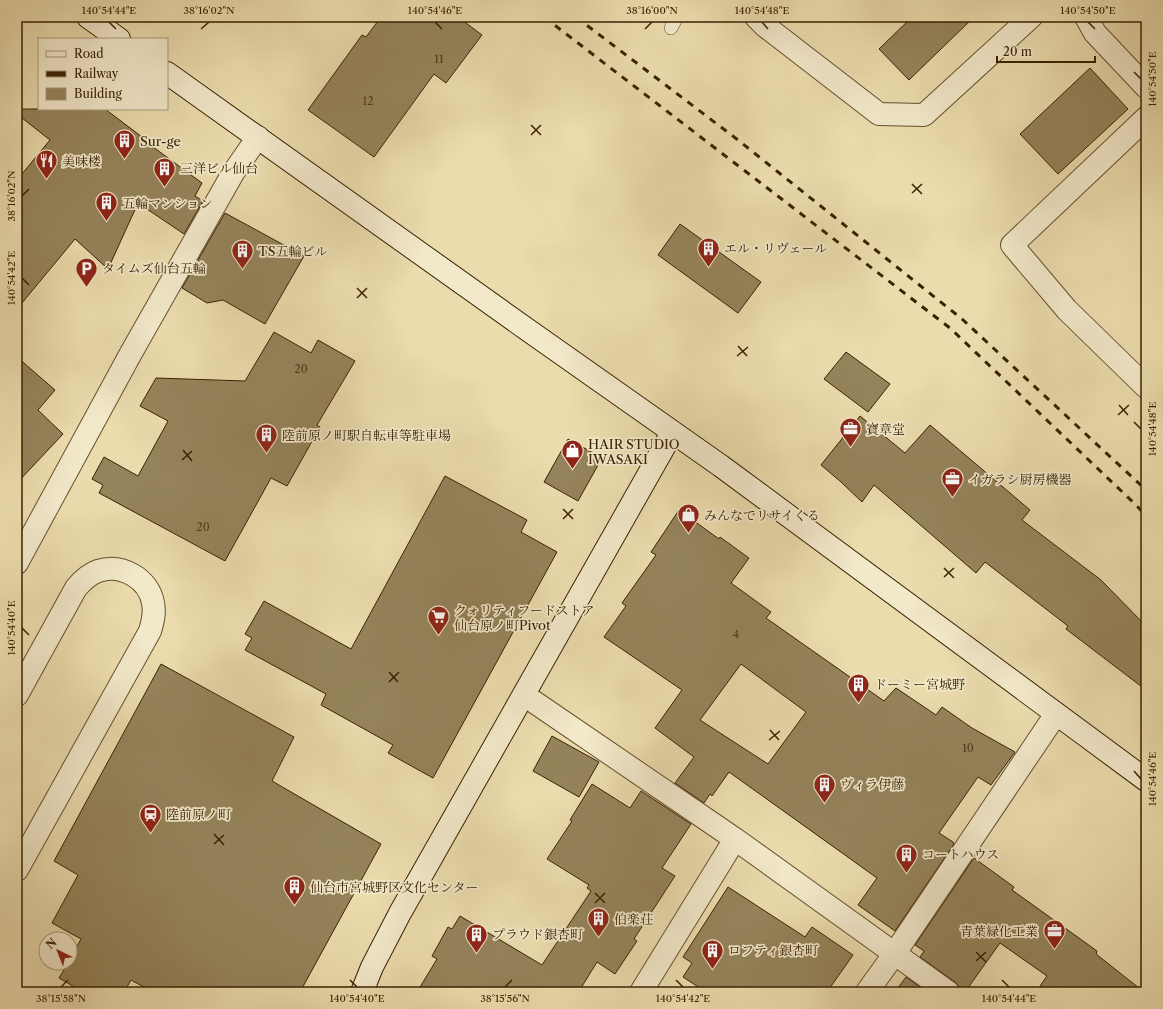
<svg xmlns="http://www.w3.org/2000/svg" width="1163" height="1009" viewBox="0 0 1163 1009" font-family="'Libre Caslon Text','Noto Serif JP',serif">
<style>
.building{fill:#95835b;stroke:#382202;fill-rule:evenodd}
.lines{fill:none;stroke-linecap:round;stroke-linejoin:round}
.lane-casing{stroke:#65502d;stroke-width:14}
.street-casing{stroke:#65502d;stroke-width:24}
.secondary-casing{stroke:#382202;stroke-width:24}
.lane{stroke:#f2e8ca;stroke-width:13}
.street{stroke:#f2e8ca;stroke-width:22}
.secondary{stroke:#f2e8ca;stroke-width:22}
.rail{stroke:#382202;stroke-width:3;stroke-dasharray:7 7;stroke-linecap:butt}
.ticks{fill:none;stroke:#382202;stroke-width:1.5}
.labels{text-anchor:middle;stroke-width:3.5;stroke-linejoin:round;paint-order:stroke}
.number-label{font-size:11px;fill:#4f3a18}
.poi-label{font-size:13px;fill:#382202;stroke:#f2e8ca;text-anchor:start}
.neatline{fill:none;stroke:#382202;stroke-width:1.5}
.ticks-label{font-size:10px;text-anchor:middle;fill:#382202}
</style>
<rect width="100%" height="100%" fill="#ebdcad"/>
<filter id="stains"><feTurbulence type="fractalNoise" baseFrequency=".005" numOctaves="4"/><feColorMatrix values="0 0 0 0 .2 0 0 0 0 .09 0 0 0 0 .02 0 0 0 .5 -.17"/></filter>
<radialGradient id="worn" r=".72"><stop offset=".6" stop-color="#630" stop-opacity="0"/><stop offset="1" stop-color="#630" stop-opacity=".3"/></radialGradient>
<path class="building" d="M381 17H458L482 35 446 83 434 74 374 157 308 110 362 35 366 37Z
M912 17H974L909 80 879 49Z
M1090 68 1128 109 1058 174 1020 134Z
M17 109H105L150 143 149 144 202 183 195 196 203 201 184 234 138 203 108 269 75 239 17 309V180L50 140 17 114Z
M225 213 304 256 265 324 223 300 207 303 182 288Z
M680 224 761 282 738 313 658 255Z
M274 332 311 353 318 340 355 361 317 425 320 427 287 486 271 478 225 561 99 493 103 485 92 479 104 457 138 476 168 421 140 406 156 378 245 381Z
M846 352 890 384 868 412 824 379Z
M17 357 55 390 38 410 63 434 17 483Z
M860 416 905 453 930 425 1030 510 1022 520 1101 580 1146 626V690L1066 629 1068 626 985 562 976 573 874 485 862 502 841 482 821 465Z
M568 439 602 458 578 501 544 482Z
M445 476 527 520 521 532 557 552 433 778 388 753 393 745 321 705 326 694 245 650 252 638 245 634 264 601 351 649Z
M679 510 719 539 720 537 749 558 731 583 771 612 766 618 884 701 896 688 936 715 942 707 972 728 1015 752 991 785 978 777 939 833 953 842 954 844 895 931 858 905 877 878 729 772 712 796 710 794 704 803 675 783 694 757 655 728 682 690 604 637 626 606 622 603 656 555 651 552ZM741 664 806 712 768 764 700 720Z
M161 664 294 737 272 781 381 844 300 992H153L131 980 124 992H83L59 978 68 963H70V959L81 939 52 923 78 875 54 861Z
M552 736 599 762 579 797 533 771Z
M592 784 630 808 641 791 691 824 662 868 675 876 634 939 637 941 615 974 597 962 581 988 588 992H417L437 959 432 956 448 927 452 929 460 916 542 965 591 891 587 888 589 885 547 859 572 821 570 820Z
M974 858 1014 887 1012 890 1097 951 1096 954 1144 992H1036L1047 976 1000 943 965 992H960L959 987 955 982 920 957 924 951 915 945Z
M728 887 805 937 812 927 853 955 827 992H706L683 977 692 963 683 957Z
M906 977 927 992H895Z"/>
<g class="lines">
<defs>
<path id="lane" d="M671 28 677 17"/>
<path id="street" d="M756 17 765 26 879 114 924 115 1031 17
M1086 17 1095 33 1146 87
M1146 118 1012 245 1067 310 1146 387
M17 563 131 353 233 173 258 137
M17 695 76 588C82 581 89 574 98 571 122 563 149 579 153 603 155 613 153 621 150 631L17 870
M524 695 735 839 948 992
M641 992 735 839
M867 992 895 953 1056 714"/>
<path id="secondary" d="M88 17 119 39
M167 73 525 328 721 466 1146 780
M362 992 372 967 400 913 672 433"/>
</defs>
<use href="#lane" class="lane-casing"/>
<use href="#street" class="street-casing"/>
<use href="#secondary" class="secondary-casing"/>
<use href="#lane" class="lane"/>
<use href="#street" class="street"/>
<use href="#secondary" class="secondary"/>
<path class="rail" d="M544 17 950 328 1136 505 1146 516
M576 17 738 140 962 319 1146 490"/>
</g>
<path class="ticks" d="M109 22 116 29M435 22 442 29M762 22 768 29M1088 22 1095 29M201 29 209 22M645 29 652 22M1134 72 1141 79M531 125 541 135M531 135 541 125M912 184 922 194M912 193 922 184M22 196 29 189M22 278 29 285M357 288 367 298M357 298 367 288M738 346 747 356M737 356 748 347M1119 405 1128 415M1118 415 1129 405M1134 422 1141 429M183 450 192 461M182 460 192 451M563 509 573 519M563 519 573 509M944 568 954 578M944 577 954 568M22 628 29 635M389 672 398 682M389 682 399 672M770 730 779 740M769 740 780 731M1134 771 1141 779M214 834 224 845M214 844 224 835M595 893 605 903M595 903 605 893M976 952 986 962M976 961 986 952M350 980 357 987M676 980 683 987M1002 980 1009 987M61 987 68 980M505 987 512 980"/>
<defs>
<symbol id="building-pin" viewBox="-11 -11 22 30"><path d="M0 17L-7.5 6A9.5 9.5 0 1 1 7.5 6Z" fill="#8f2418" stroke="#f2e8ca"/><path d="M-4-6H4V6H1V3H-1V6H-4ZM-2.5-4.3h1.7v1.8h-1.7ZM.8-4.3h1.7v1.8H.8ZM-2.5-1h1.7V.8h-1.7ZM.8-1h1.7V.8H.8Z" fill="#fff"/></symbol>
<symbol id="restaurant-pin" viewBox="-11 -11 22 30"><path d="M0 17L-7.5 6A9.5 9.5 0 1 1 7.5 6Z" fill="#8f2418" stroke="#f2e8ca"/><path d="M-5-6h1v4h1v-4h1v4h1v-4h1v5L-1.5 .5V6h-2V.5L-5-1ZM5-6V6H3V1.5H1.5Q1.5-4 5-6Z" fill="#fff"/></symbol>
<symbol id="parking-pin" viewBox="-11 -11 22 30"><path d="M0 17L-7.5 6A9.5 9.5 0 1 1 7.5 6Z" fill="#8f2418" stroke="#f2e8ca"/><path d="M-3.5-5.5H1a3.5 3.5 0 0 1 0 7H-1V5.5H-3.5ZM-1-3.4V-.6H.8a1.4 1.4 0 0 0 0-2.8Z" fill="#fff"/></symbol>
<symbol id="office-pin" viewBox="-11 -11 22 30"><path d="M0 17L-7.5 6A9.5 9.5 0 1 1 7.5 6Z" fill="#8f2418" stroke="#f2e8ca"/><path d="M-6-3h4V-5.5h4V-3h4V5H-6ZM-1-4.5V-3h2v-1.5ZM-6 0V1H6V0Z" fill="#fff"/></symbol>
<symbol id="shop-pin" viewBox="-11 -11 22 30"><path d="M0 17L-7.5 6A9.5 9.5 0 1 1 7.5 6Z" fill="#8f2418" stroke="#f2e8ca"/><path d="M-5-2.5h2.3a2.7 3.5 0 0 1 5.4 0H5L5.5 6h-11ZM-1.5-2.5h3a1.5 2.3 0 0 0-3 0Z" fill="#fff"/></symbol>
<symbol id="supermarket-pin" viewBox="-11 -11 22 30"><path d="M0 17L-7.5 6A9.5 9.5 0 1 1 7.5 6Z" fill="#8f2418" stroke="#f2e8ca"/><path d="M-6-5.5h2.5l.6 2H6L4.5 2H-2.5L-4.4-4H-6ZM-1.5 3.2a1.3 1.3 0 1 0 .1 0ZM3 3.2a1.3 1.3 0 1 0 .1 0Z" fill="#fff"/></symbol>
<symbol id="station-pin" viewBox="-11 -11 22 30"><path d="M0 17L-7.5 6A9.5 9.5 0 1 1 7.5 6Z" fill="#8f2418" stroke="#f2e8ca"/><path d="M-3-6H3Q5-6 5-4V2Q5 4 3 4L4.5 6H3L1.5 4h-3L-3 6H-4.5L-3 4Q-5 4-5 2V-4Q-5-6-3-6ZM-3.5-4v3h7v-3ZM-3.5 1v1.5H-2V1ZM2 1v1.5H3.5V1Z" fill="#fff"/></symbol>
</defs>
<g fill-rule="evenodd">
<use href="#building-pin" x="112" y="128" width="25" height="34"/>
<use href="#restaurant-pin" x="34" y="148" width="25" height="34"/>
<use href="#building-pin" x="152" y="156" width="25" height="34"/>
<use href="#building-pin" x="94" y="190" width="25" height="34"/>
<use href="#building-pin" x="696" y="236" width="25" height="34"/>
<use href="#building-pin" x="230" y="238" width="25" height="34"/>
<use href="#parking-pin" x="74" y="256" width="25" height="34"/>
<use href="#office-pin" x="838" y="416" width="25" height="34"/>
<use href="#building-pin" x="254" y="422" width="25" height="34"/>
<use href="#shop-pin" x="560" y="438" width="25" height="34"/>
<use href="#office-pin" x="940" y="466" width="25" height="34"/>
<use href="#shop-pin" x="676" y="502" width="25" height="34"/>
<use href="#supermarket-pin" x="426" y="604" width="25" height="34"/>
<use href="#building-pin" x="846" y="672" width="25" height="34"/>
<use href="#building-pin" x="812" y="772" width="25" height="34"/>
<use href="#station-pin" x="138" y="802" width="25" height="34"/>
<use href="#building-pin" x="894" y="842" width="25" height="34"/>
<use href="#building-pin" x="282" y="874" width="25" height="34"/>
<use href="#building-pin" x="586" y="906" width="25" height="34"/>
<use href="#office-pin" x="1042" y="918" width="25" height="34"/>
<use href="#building-pin" x="464" y="922" width="25" height="34"/>
<use href="#building-pin" x="700" y="938" width="25" height="34"/>
</g>
<g class="labels">
<g class="number-label">
<text x="439" y="63">11</text>
<text x="368" y="105">12</text>
<text x="301" y="373">20</text>
<text x="203" y="531">20</text>
<text x="736" y="638">4</text>
<text x="968" y="752">10</text>
</g>
<g class="poi-label">
<text x="140" y="146">Sur-ge</text>
<text x="62" y="166">美味楼</text>
<text x="180" y="173">三洋ビル仙台</text>
<text x="122" y="208">五輪マンション</text>
<text x="724" y="253">エル・リヴェール</text>
<text x="258" y="256">TS五輪ビル</text>
<text x="102" y="273">タイムズ仙台五輪</text>
<text x="866" y="434">寶章堂</text>
<text x="282" y="440">陸前原ノ町駅自転車等駐車場</text>
<text x="588" y="449">HAIR STUDIO<tspan x="588" dy="15">IWASAKI</tspan></text>
<text x="968" y="484">イガラシ厨房機器</text>
<text x="704" y="520">みんなでリサイくる</text>
<text x="454" y="615">クォリティフードストア<tspan x="454" dy="15">仙台原ノ町Pivot</tspan></text>
<text x="874" y="689">ドーミー宮城野</text>
<text x="840" y="789">ヴィラ伊藤</text>
<text x="166" y="819">陸前原ノ町</text>
<text x="922" y="859">コートハウス</text>
<text x="310" y="892">仙台市宮城野区文化センター</text>
<text x="614" y="924">伯楽荘</text>
<text x="1038" y="936" text-anchor="end">青葉緑化工業</text>
<text x="492" y="939">プラウド銀杏町</text>
<text x="728" y="955">ロフティ銀杏町</text>
</g>
</g>
<rect width="1163" height="1009" fill="none" stroke="#ebdcad" stroke-width="44"/>
<rect x="38" y="38" width="130" height="72" fill="#f2e8ca" stroke="#a8997a"/>
<rect x="46" y="51" width="20" height="6" fill="#f2e8ca" stroke="#a8997a"/>
<text x="74" y="58" font-size="12" fill="#382202">Road</text>
<rect x="46" y="71" width="20" height="6" fill="#382202" stroke="#a8997a"/>
<text x="74" y="78" font-size="12" fill="#382202">Railway</text>
<rect x="46" y="88" width="20" height="12" fill="#95835b" stroke="#a8997a"/>
<text x="74" y="98" font-size="12" fill="#382202">Building</text>
<g transform="translate(58 951) rotate(317)"><circle r="19" fill="#f2e8ca" stroke="#a8997a"/>
<path d="M0-3L7 15L0 10L-7 15Z" fill="#8f2418"/>
<text y="-6" font-size="11" font-weight="bold" text-anchor="middle" fill="#382202">N</text>
</g>
<path d="M997 56v6h98v-6" fill="none" stroke="#382202" stroke-width="2"/>
<text x="1003" y="56" font-size="12" fill="#382202" stroke="#f2e8ca" stroke-width="3" paint-order="stroke">20 m</text>
<rect x="22" y="22" width="1119" height="965" class="neatline"/>
<g class="ticks-label">
<text x="109" y="14">140°54'44"E</text>
<text x="209" y="14">38°16'02"N</text>
<text x="435" y="14">140°54'46"E</text>
<text x="652" y="14">38°16'00"N</text>
<text x="762" y="14">140°54'48"E</text>
<text x="1088" y="14">140°54'50"E</text>
<text transform="translate(1152 79) rotate(-90)" y="4">140°54'50"E</text>
<text transform="translate(11 196) rotate(-90)" y="4">38°16'02"N</text>
<text transform="translate(11 278) rotate(-90)" y="4">140°54'42"E</text>
<text transform="translate(1152 429) rotate(-90)" y="4">140°54'48"E</text>
<text transform="translate(11 628) rotate(-90)" y="4">140°54'40"E</text>
<text transform="translate(1152 779) rotate(-90)" y="4">140°54'46"E</text>
<text x="61" y="1002">38°15'58"N</text>
<text x="357" y="1002">140°54'40"E</text>
<text x="505" y="1002">38°15'56"N</text>
<text x="683" y="1002">140°54'42"E</text>
<text x="1009" y="1002">140°54'44"E</text>
</g>
<rect width="100%" height="100%" filter="url(#stains)"/>
<rect width="100%" height="100%" fill="url(#worn)"/>
</svg>
